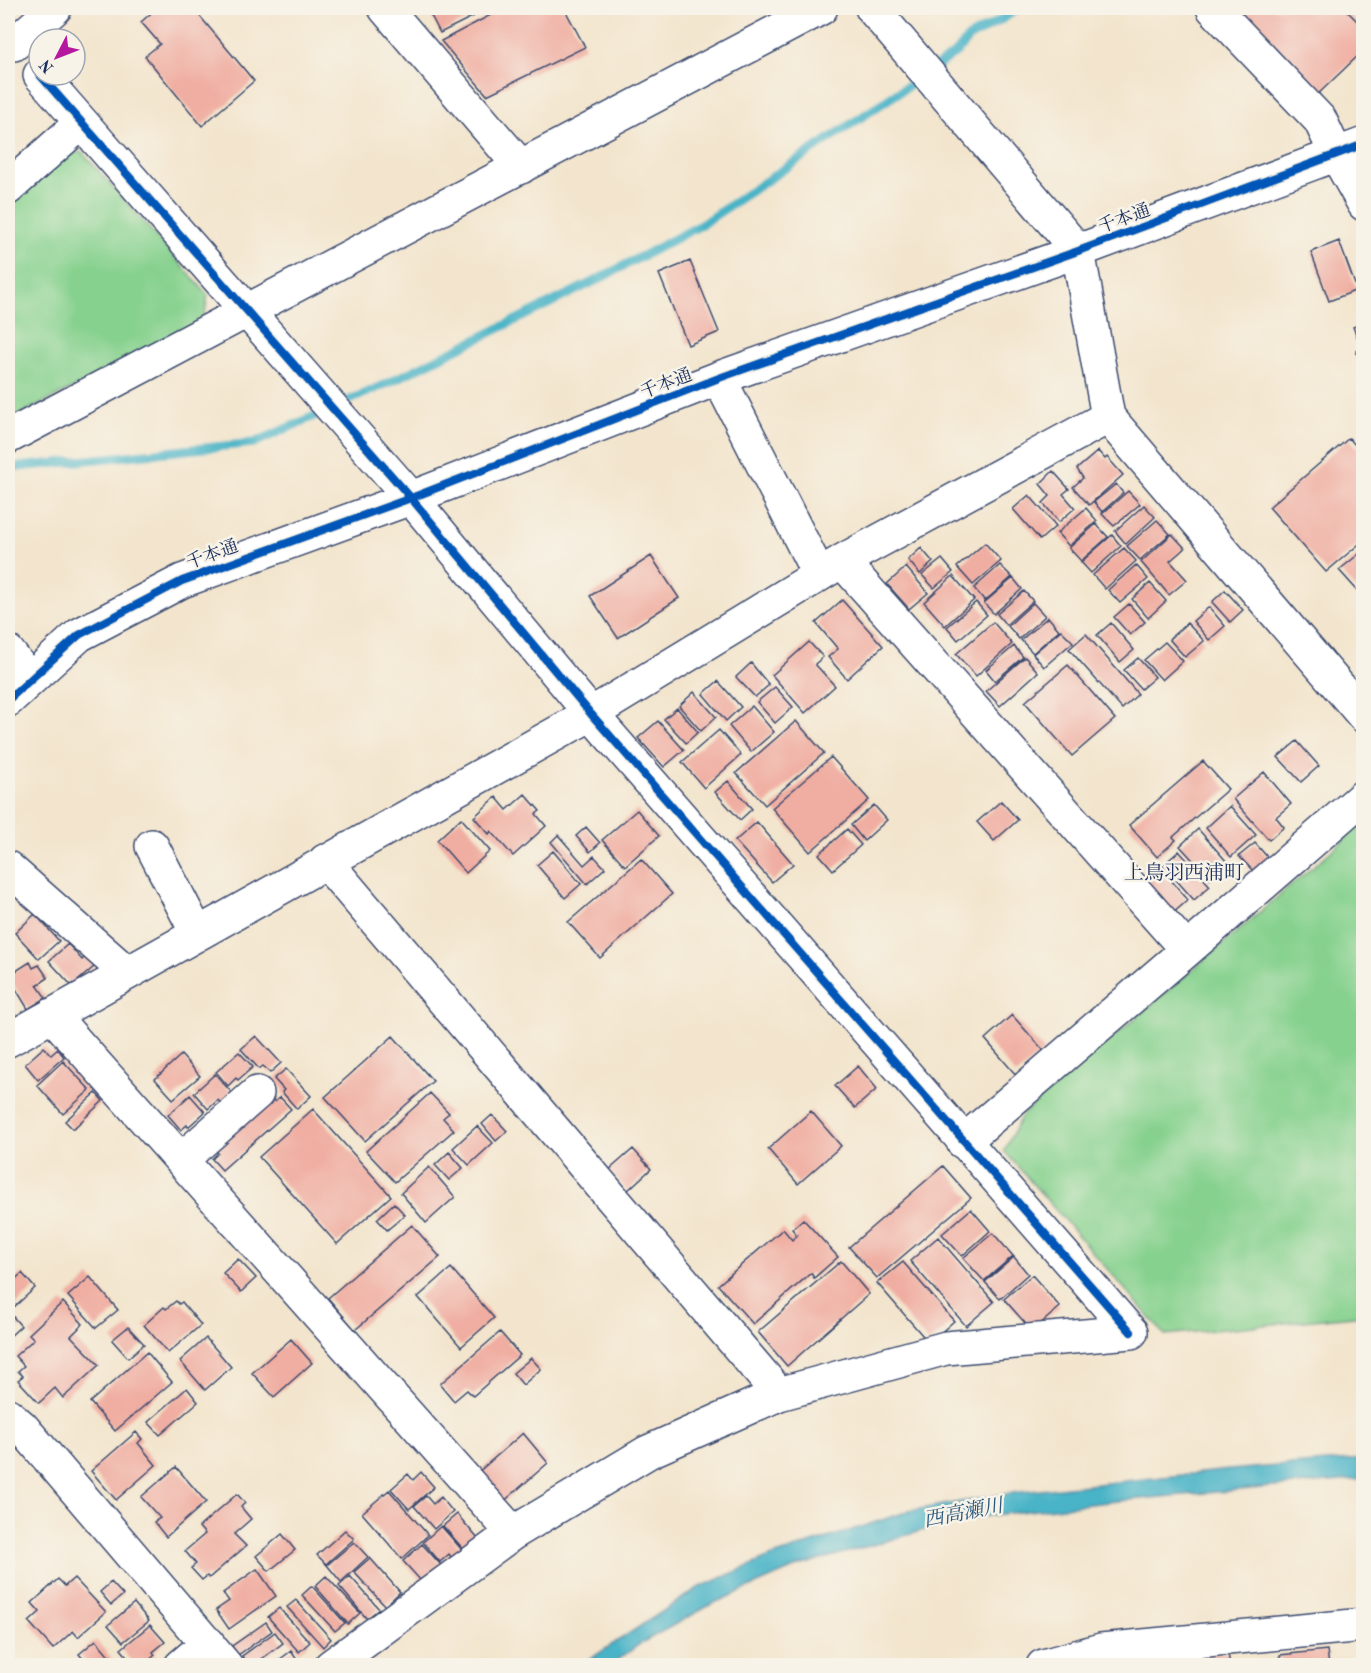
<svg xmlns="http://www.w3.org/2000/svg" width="1371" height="1673" viewBox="0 0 1371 1673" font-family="'Old Standard TT','Noto Serif JP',serif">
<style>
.green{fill:#86d18e;stroke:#508076;stroke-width:1.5}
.water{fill:#49b4c7;stroke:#327292;stroke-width:1.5}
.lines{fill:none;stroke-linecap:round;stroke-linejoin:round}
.stream{stroke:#49b4c7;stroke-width:9}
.building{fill:#f0ada1}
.minor-casing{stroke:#3b4a6f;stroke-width:36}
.minor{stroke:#fff;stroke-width:33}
.cycleway-casing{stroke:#f7f3e8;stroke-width:11}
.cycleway{stroke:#0057b8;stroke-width:8}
.labels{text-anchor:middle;stroke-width:5;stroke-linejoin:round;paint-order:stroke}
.street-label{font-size:18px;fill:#1b2f5e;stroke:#f7f3e8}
.neighbourhood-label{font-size:20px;fill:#1b2f5e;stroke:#f7f3e8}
.water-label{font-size:20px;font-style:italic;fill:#29577e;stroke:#f7f3e8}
</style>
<rect width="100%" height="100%" fill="#f7f3e8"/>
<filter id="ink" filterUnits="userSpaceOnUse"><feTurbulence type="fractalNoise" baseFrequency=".0167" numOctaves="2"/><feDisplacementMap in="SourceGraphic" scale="12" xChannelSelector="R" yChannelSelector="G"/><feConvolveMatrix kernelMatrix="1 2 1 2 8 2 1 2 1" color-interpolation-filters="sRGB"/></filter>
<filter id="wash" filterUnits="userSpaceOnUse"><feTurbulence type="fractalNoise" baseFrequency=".008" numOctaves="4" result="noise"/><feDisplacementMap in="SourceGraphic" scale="24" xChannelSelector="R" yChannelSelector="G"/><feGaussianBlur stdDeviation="1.35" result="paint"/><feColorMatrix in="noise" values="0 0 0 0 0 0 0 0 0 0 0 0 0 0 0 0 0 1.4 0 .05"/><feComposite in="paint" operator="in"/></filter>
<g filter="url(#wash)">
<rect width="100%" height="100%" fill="#f3e5cd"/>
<path class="green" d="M82 152 208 295 203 325 8 420V205L65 154Z
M1363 824V1315L1165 1335 1004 1151 1022 1115Z"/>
<path class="water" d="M1363 1459V1479L1117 1501 993 1515 949 1523 799 1566 712 1604 643 1642 610 1665H581L698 1588 770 1557 909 1511 1012 1493 1229 1470Z"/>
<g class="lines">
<path class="stream" d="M8 468 254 443 388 383 595 281 699 226 917 80 957 52 968 38 999 21 1019 8"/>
</g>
<g id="blocks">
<path class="building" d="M157 8H193L254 81 202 126 145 56 160 44 141 22Z
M427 8H490L440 33Z
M504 8H564L585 47 487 95 441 41Z
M1226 8H1344L1364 28V50L1314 98Z
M1339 241 1357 290 1329 301 1311 252Z
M690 261 719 332 688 345 659 274Z
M1364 323V344L1361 346 1353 327Z
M1364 348V369H1363L1356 351Z
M1349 438 1364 455V540L1326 572 1269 507Z
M1098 451 1105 459 1107 457 1123 475 1089 505 1073 487 1083 478 1077 469Z
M1053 471 1069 489 1063 494 1075 508 1059 522 1043 503 1050 496 1040 484Z
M1116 484 1123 493 1102 512 1094 502Z
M1128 491 1140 504 1114 526 1102 514Z
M1029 495 1056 526 1040 540 1013 509Z
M1144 505 1155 517 1126 544 1115 531Z
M1086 508 1097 521 1069 546 1057 533Z
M1157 520 1170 534 1140 560 1127 546Z
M1096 524 1108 537 1081 561 1069 548Z
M1172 534 1185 548 1170 561 1187 580 1169 595 1141 562Z
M1112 535 1121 546 1091 573 1081 562Z
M985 543 1001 561 973 585 957 567Z
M921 548 933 562 920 574 908 560Z
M1124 548 1136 561 1105 589 1093 575Z
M1364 550V598L1339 570Z
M651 556 679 598 618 638 590 596Z
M942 559 953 572 934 588 922 575Z
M1000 565 1012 577 985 601 974 588Z
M1136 565 1148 579 1120 603 1108 590Z
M906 567 928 593 909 609 887 584Z
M953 576 974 600 945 626 924 602Z
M1013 578 1022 589 994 614 984 603Z
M1150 583 1166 601 1148 618 1132 599Z
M1225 590 1243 610 1230 622 1212 602Z
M1024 591 1033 601 1006 625 997 614Z
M842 600 883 646 847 679 828 657 838 649 816 623Z
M976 602 987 615 958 640 947 627Z
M1033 603 1045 616 1019 639 1008 626Z
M1129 604 1145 622 1130 635 1114 617Z
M1209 607 1225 626 1209 640 1193 621Z
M1048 617 1059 630 1033 653 1021 640Z
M993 622 1012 644 976 676 956 654Z
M1111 623 1134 650 1120 662 1097 635Z
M1187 623 1204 641 1185 657 1169 639Z
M1061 630 1073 642 1044 667 1033 654Z
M1086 634 1138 694 1122 709 1069 649Z
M809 642 823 657 815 664 835 686 805 713 772 675Z
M1165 642 1183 661 1162 680 1144 660Z
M1014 646 1023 657 995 681 986 670Z
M1025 657 1038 672 1000 706 986 691Z
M1138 658 1155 677 1141 689 1124 670Z
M751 663 769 685 755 697 736 677Z
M1068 665 1115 719 1072 756 1025 702Z
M718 681 741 707 726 721 703 694Z
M775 687 793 707 775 723 757 702Z
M694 692 716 717 701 731 679 706Z
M752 706 774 732 751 752 729 726Z
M677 708 698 732 686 743 664 719Z
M658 721 684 750 664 767 638 738Z
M796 721 824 753 765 805 736 773Z
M719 730 741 755 704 788 682 762Z
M1297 741 1319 766 1301 782 1278 757Z
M831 757 869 800 810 852 772 808Z
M1203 761 1228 789 1173 837 1176 840 1157 857 1129 825Z
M1264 772 1291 804 1276 817 1284 827 1269 840 1233 799Z
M728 781 752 809 740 820 715 792Z
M525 794 540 811 536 814 546 826 513 856 491 831 489 834 474 817 496 797 507 810Z
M1001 801 1018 820 994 841 977 822Z
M874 805 887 820 864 841 851 825Z
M1230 806 1256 835 1231 857 1206 828Z
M637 810 659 836 625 866 602 840Z
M461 818 490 851 466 873 437 840Z
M757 822 793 864 772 882 735 841Z
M586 827 600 843 590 852 576 836Z
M847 829 861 845 833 870 819 854Z
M1198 829 1228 863 1210 879 1180 846Z
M558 835 584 865 594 856 605 868 587 884 551 842Z
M1255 843 1270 860 1255 873 1239 856Z
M553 851 581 884 565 898 537 865Z
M1179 851 1210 886 1194 900 1163 865Z
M641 859 672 894 600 958 568 922Z
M1160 867 1188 900 1172 914 1143 881Z
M35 914 59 941 39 959 15 933Z
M68 944 82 960 86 956 95 966 72 986 49 961Z
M30 962 33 968 39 965 48 978 37 985 46 998 28 1009 8 976Z
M1012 1015 1044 1051 1016 1075 985 1039Z
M256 1036 281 1063 270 1073 263 1066 259 1069 241 1049Z
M393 1036 433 1081 365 1141 325 1097Z
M44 1047 51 1055 58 1049 64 1057 38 1080 25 1064Z
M239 1052 253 1067 238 1080 236 1078 228 1086 216 1072Z
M181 1055 200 1076 173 1099 155 1079Z
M63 1061 90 1090 63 1114 37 1085Z
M858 1066 877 1089 855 1108 835 1086Z
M286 1069 311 1096 297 1109 282 1092 284 1090 274 1079Z
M215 1074 232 1093 221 1104 218 1100 208 1109 194 1093Z
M96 1093 103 1101 73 1129 65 1121Z
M430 1093 449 1113 443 1118 454 1130 395 1182 366 1151Z
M190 1095 205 1112 188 1127 187 1125 181 1130 168 1115Z
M271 1097 275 1102 280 1097 291 1109 222 1170 212 1159 218 1153 214 1149Z
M313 1109 391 1196 337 1244 259 1157Z
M811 1111 841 1146 798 1184 768 1149Z
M492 1115 507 1131 496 1141 482 1124Z
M477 1126 493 1143 469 1165 453 1148Z
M633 1149 651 1169 627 1191 609 1170Z
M449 1152 463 1168 449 1180 435 1165Z
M943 1166 971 1198 877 1278 849 1247Z
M429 1167 455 1197 426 1223 401 1193Z
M394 1203 405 1215 387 1230 377 1219Z
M971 1209 990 1231 962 1256 942 1234Z
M803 1219 838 1257 814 1278 811 1273 753 1324 718 1285 783 1229 792 1240 797 1235 792 1229Z
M412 1225 440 1257 355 1330 328 1298Z
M993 1233 1013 1256 984 1281 963 1258Z
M938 1237 994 1302 966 1326 910 1261Z
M1014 1257 1028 1274 1000 1299 985 1282Z
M238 1259 256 1278 241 1292 223 1273Z
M841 1261 869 1294 787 1366 758 1332Z
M903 1262 954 1321 929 1343 877 1283Z
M451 1268 494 1318 461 1347 418 1297Z
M22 1273 35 1288 13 1308 8 1302V1286Z
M1032 1275 1060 1307 1032 1331 1004 1299Z
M90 1277 118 1310 96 1328 68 1296Z
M176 1301 179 1304 182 1302 201 1325 168 1353 144 1325 164 1307 166 1309Z
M63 1302 83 1324 71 1336 99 1365 63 1398 55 1388 39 1403 18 1380 23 1376 18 1371 24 1366 15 1356 34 1339 29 1334Z
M8 1311 21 1326 8 1338Z
M128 1327 144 1344 128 1358 112 1340Z
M500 1332 520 1355 473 1396 467 1390 454 1401 440 1384Z
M206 1338 231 1367 205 1390 180 1361Z
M291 1339 312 1363 274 1397 252 1373Z
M147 1352 172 1382 115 1431 90 1402Z
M531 1358 541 1369 523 1385 513 1373Z
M187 1388 198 1402 160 1435 148 1422Z
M136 1432 142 1439 138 1443 156 1465 116 1500 91 1471Z
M523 1433 548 1463 502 1503 476 1474Z
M176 1467 206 1502 166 1537 154 1522 160 1518 141 1497Z
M421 1472 434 1487 409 1509 391 1489 408 1474 413 1480Z
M389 1490 428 1535 402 1559 362 1513Z
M237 1494 245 1503 241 1507 251 1519 234 1534 246 1546 209 1578 207 1576 202 1580 191 1568 196 1564 185 1551 205 1534 199 1527Z
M426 1496 433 1504 441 1497 453 1512 434 1529 414 1506Z
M457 1514 478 1539 465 1551 443 1526Z
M441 1526 464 1552 454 1561 449 1554 440 1562 423 1542Z
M345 1530 354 1539 326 1564 317 1555Z
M282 1534 295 1550 269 1571 256 1556Z
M354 1542 368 1557 341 1582 327 1565Z
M422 1544 441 1565 422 1582 403 1561Z
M370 1558 400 1592 385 1606 354 1572Z
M257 1569 276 1596 229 1629 216 1610 229 1601 223 1593Z
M326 1576 360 1613 348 1624 315 1586Z
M350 1576 379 1609 367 1619 339 1586Z
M74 1578 106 1612 78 1637 73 1631 53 1649 29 1622 40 1612 32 1603 58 1579 65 1586Z
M111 1582 123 1595 111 1605 100 1592Z
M312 1586 345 1623 335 1631 302 1595Z
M296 1600 331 1639 323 1647 287 1607Z
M134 1603 149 1621 123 1642 108 1625Z
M279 1608 310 1642 299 1652 268 1617Z
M266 1622 272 1631 238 1655 232 1646Z
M150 1625 165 1642 153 1652 155 1655 143 1666H135L121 1649Z
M275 1632 283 1643 252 1666H248L242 1656Z
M96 1640 118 1666H89L79 1654Z
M1327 1650 1329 1666H1281L1280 1655Z
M291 1651 297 1660 288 1666H271Z
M1228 1653 1230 1666H1139V1663Z"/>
</g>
</g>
<g filter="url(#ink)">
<use href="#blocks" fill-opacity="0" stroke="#3b4a6f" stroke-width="1.5"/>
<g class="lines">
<defs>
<path id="minor" d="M385 8 521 167
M872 8 1078 251 1108 417 1364 716
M1213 8 1320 120 1337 156 1364 204
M14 44 55 8
M40 75 411 498 591 714 1131 1332
M8 188 81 123
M719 378 819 575
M8 437 821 8
M842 561 1187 950
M8 652 30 680
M8 700 79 635 182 581 411 498 719 378 1078 251 1364 144
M152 846 197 933
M325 861 779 1394
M8 868 127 973
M52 1015 513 1533
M8 1040 591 714 842 561 1108 417
M963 1142 1187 950 1364 796
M181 1160 257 1093
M8 1415 22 1427 226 1666
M181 1666 208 1643
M331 1666 513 1533 648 1452 779 1394 946 1348 1131 1332
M1043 1666 1101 1650 1364 1625"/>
</defs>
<use href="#minor" class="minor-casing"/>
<use href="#minor" class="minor"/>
<defs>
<path id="cycleway" d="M40 75 411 498 591 714 1131 1332
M8 700 79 635 182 581 411 498 719 378 1078 251 1364 144"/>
</defs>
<use href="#cycleway" class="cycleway-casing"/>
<use href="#cycleway" class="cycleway"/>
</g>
</g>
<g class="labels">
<g class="street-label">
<text transform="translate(1124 218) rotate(-20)" y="6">千本通</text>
<text transform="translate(666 383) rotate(-21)" y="6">千本通</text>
<text transform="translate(212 554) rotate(-20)" y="6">千本通</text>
</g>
<g class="neighbourhood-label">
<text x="1184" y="879">上鳥羽西浦町</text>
</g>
<g class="water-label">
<text transform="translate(963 1512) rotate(-11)" y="7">西高瀬川</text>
</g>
</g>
<rect width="1371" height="1673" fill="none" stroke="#f7f3e8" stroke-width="30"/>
<g transform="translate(57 57) rotate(228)"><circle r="28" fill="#f7f3e8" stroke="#9fa5b1" stroke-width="1.5"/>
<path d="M0-4.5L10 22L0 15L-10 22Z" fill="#b5179e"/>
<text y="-9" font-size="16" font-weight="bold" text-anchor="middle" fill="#1b2f5e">N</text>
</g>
</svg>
